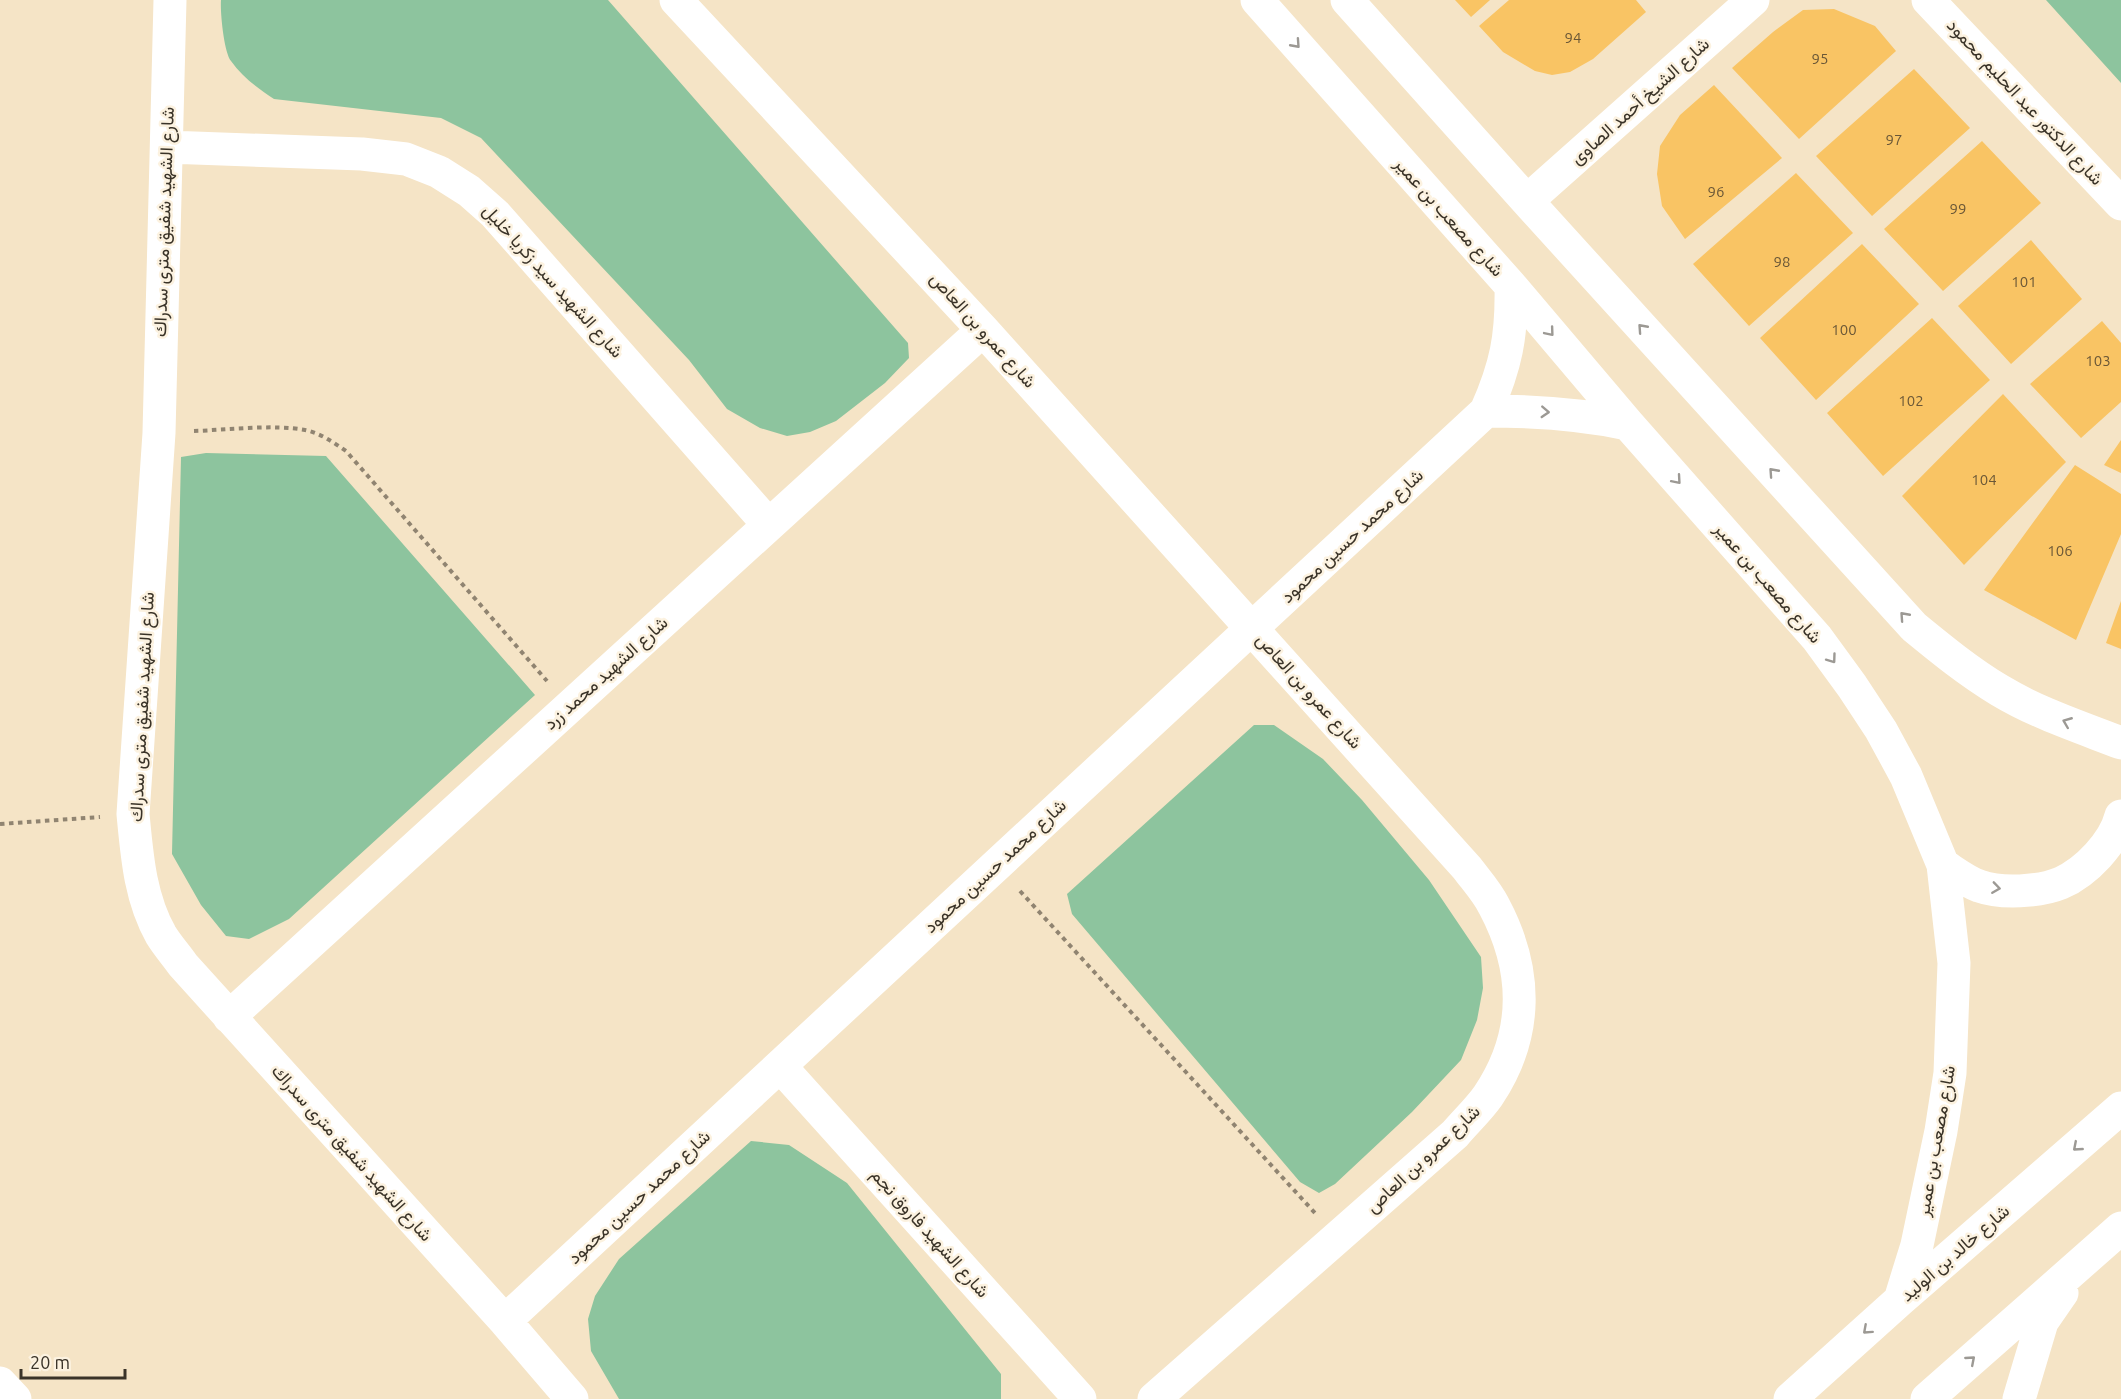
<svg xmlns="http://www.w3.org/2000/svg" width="2121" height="1399" viewBox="0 0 2121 1399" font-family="Ubuntu,Vazirmatn,sans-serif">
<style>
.green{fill:#8dc49e}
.building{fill:#f9c464}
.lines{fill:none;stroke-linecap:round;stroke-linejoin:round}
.path{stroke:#908471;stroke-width:4;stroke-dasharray:4.5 4.5;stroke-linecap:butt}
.minor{stroke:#fff;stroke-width:33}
.oneway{stroke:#9c9994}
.labels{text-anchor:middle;stroke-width:5;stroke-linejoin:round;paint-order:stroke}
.number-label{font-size:15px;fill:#6a5737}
.street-label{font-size:18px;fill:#3a3328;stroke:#fcf2e0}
</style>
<rect width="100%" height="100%" fill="#f5e4c6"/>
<path class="green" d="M221 0H608L908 343 909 358 885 383 836 421 810 432 787 436 760 428 727 409 689 360 481 138 441 118 274 99C259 89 242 77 231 61 224 52 220 12 221 0Z
M2046 0H2121V83Z
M206 453 326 456 535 695 289 919 249 939 226 936 201 905 172 854 181 457Z
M1254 725H1274L1323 759 1362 800 1429 880 1481 957 1483 988 1477 1020 1461 1060 1412 1112 1335 1184 1319 1193 1300 1182 1072 914 1067 894Z
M751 1141 789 1145 847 1183 1001 1374V1399H619L591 1351 588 1319 595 1296 619 1259Z"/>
<path class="building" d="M1455 0H1490L1471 17Z
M1509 0H1636L1646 12 1593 59 1570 72 1552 75 1535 71 1503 52 1479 26Z
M1834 9 1875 26 1896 51 1799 139 1732 68 1773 32 1803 10Z
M1914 69 1970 128 1872 216 1816 156Z
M1714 85 1782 158 1685 239 1662 206 1657 174 1660 146 1680 115Z
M1982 141 2041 203 1943 291 1884 229Z
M1796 173 1853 233 1749 326 1693 264Z
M2031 240 2082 299 2011 364 1958 306Z
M1862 244 1919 304 1816 400 1760 338Z
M1932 318 1990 380 1883 476 1827 413Z
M2102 321 2121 343V402L2081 438 2030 384Z
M2003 394 2066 462 1964 565 1902 496Z
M2121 440V473L2104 465Z
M2075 465 2121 494V534L2076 640 1984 590Z
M2121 601V649L2106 643Z"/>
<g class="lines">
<path class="path" d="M194 431C226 430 274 424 305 430 320 433 333 442 346 451L547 681
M0 824 100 817
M1020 891 1315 1213"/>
<path class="minor" d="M170 0 159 433 133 814C137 856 140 898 161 935 167 945 176 955 183 965L505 1321 572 1399
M676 0 983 330 1467 868C1476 880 1487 892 1494 906 1528 970 1529 1035 1488 1096 1479 1109 1466 1121 1455 1134L1154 1399
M1257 0 1511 286 1628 424 1817 638 1852 686 1881 730 1906 776 1943 865 1954 963 1950 1073 1941 1131 1917 1245 1900 1300
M1347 0 1527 201 1914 627C1942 650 1969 672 1999 690 2037 713 2080 727 2121 743
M1928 0 2121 204
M167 147 362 154 406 159 439 172 469 191 495 214 768 524
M1527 201 1753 0
M1486 411C1534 411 1581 414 1628 424
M1943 865C1954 872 1967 882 1979 886 2001 894 2039 892 2061 883 2086 872 2114 843 2121 816
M229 1017 983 330
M780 1066 1080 1399
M505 1321 1486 411C1506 366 1512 336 1511 286
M0 1383 15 1399
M1790 1399 1900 1300 2121 1108
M1927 1399 2121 1228
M2019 1399 2042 1322 2062 1293"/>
</g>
<defs><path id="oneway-chevron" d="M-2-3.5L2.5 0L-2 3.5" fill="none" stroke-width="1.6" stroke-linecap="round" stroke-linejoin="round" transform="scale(1.5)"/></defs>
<g class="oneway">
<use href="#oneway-chevron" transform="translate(1296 44) rotate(48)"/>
<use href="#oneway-chevron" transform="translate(1642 328) rotate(-132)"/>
<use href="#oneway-chevron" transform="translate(1550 332) rotate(50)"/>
<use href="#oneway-chevron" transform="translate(1545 412) rotate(3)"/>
<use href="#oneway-chevron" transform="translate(1773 472) rotate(-132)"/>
<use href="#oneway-chevron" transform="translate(1677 480) rotate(49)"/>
<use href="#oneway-chevron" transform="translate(1904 616) rotate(-132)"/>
<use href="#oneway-chevron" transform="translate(1832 659) rotate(54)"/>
<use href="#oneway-chevron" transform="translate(2067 722) rotate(-158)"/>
<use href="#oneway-chevron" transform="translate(1996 888) rotate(8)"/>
<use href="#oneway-chevron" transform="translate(2077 1147) rotate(139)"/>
<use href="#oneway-chevron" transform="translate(1867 1330) rotate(138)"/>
<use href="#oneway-chevron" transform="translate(1971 1360) rotate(-41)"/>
</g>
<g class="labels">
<g class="number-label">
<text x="1573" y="43">94</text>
<text x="1820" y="64">95</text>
<text x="1894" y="145">97</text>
<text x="1716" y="197">96</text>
<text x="1958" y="214">99</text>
<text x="1782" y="267">98</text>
<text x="2024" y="287">101</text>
<text x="1844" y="335">100</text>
<text x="2098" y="366">103</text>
<text x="1911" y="406">102</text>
<text x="1984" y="485">104</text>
<text x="2060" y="556">106</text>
</g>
<g class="street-label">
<text transform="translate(1640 101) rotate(-42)" y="6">شارع الشيخ أحمد الصاوى</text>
<text transform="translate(2025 102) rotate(47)" y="6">شارع الدكتور عبد الحليم محمود</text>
<text transform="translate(1449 217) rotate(48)" y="6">شارع مصعب بن عمير</text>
<text transform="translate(164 222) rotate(-88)" y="6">شارع الشهيد شفيق مترى سدراك</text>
<text transform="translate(553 281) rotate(48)" y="6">شارع الشهيد سيد زكريا خليل</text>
<text transform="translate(983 330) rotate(48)" y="6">شارع عمرو بن العاص</text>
<text transform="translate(1352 536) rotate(-43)" y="6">شارع محمد حسين محمود</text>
<text transform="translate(1768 583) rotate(49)" y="6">شارع مصعب بن عمير</text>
<text transform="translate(606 673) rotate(-42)" y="6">شارع الشهيد محمد زرد</text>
<text transform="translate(1309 691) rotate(48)" y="6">شارع عمرو بن العاص</text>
<text transform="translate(142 707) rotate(-87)" y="6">شارع الشهيد شفيق مترى سدراك</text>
<text transform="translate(995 866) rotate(-43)" y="6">شارع محمد حسين محمود</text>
<text transform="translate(1936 1141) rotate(-80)" y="6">شارع مصعب بن عمير</text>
<text transform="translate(352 1153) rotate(48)" y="6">شارع الشهيد شفيق مترى سدراك</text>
<text transform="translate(1423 1159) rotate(-43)" y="6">شارع عمرو بن العاص</text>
<text transform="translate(639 1197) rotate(-43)" y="6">شارع محمد حسين محمود</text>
<text transform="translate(930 1233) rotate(48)" y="6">شارع الشهيد فاروق نجم</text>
<text transform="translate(1955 1253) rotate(-41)" y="6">شارع خالد بن الوليد</text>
</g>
</g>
<path d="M21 1369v9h104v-9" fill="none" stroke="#3a3328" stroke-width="3"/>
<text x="30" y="1369" font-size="18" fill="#3a3328" stroke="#fcf2e0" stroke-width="4.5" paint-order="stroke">20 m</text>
</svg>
